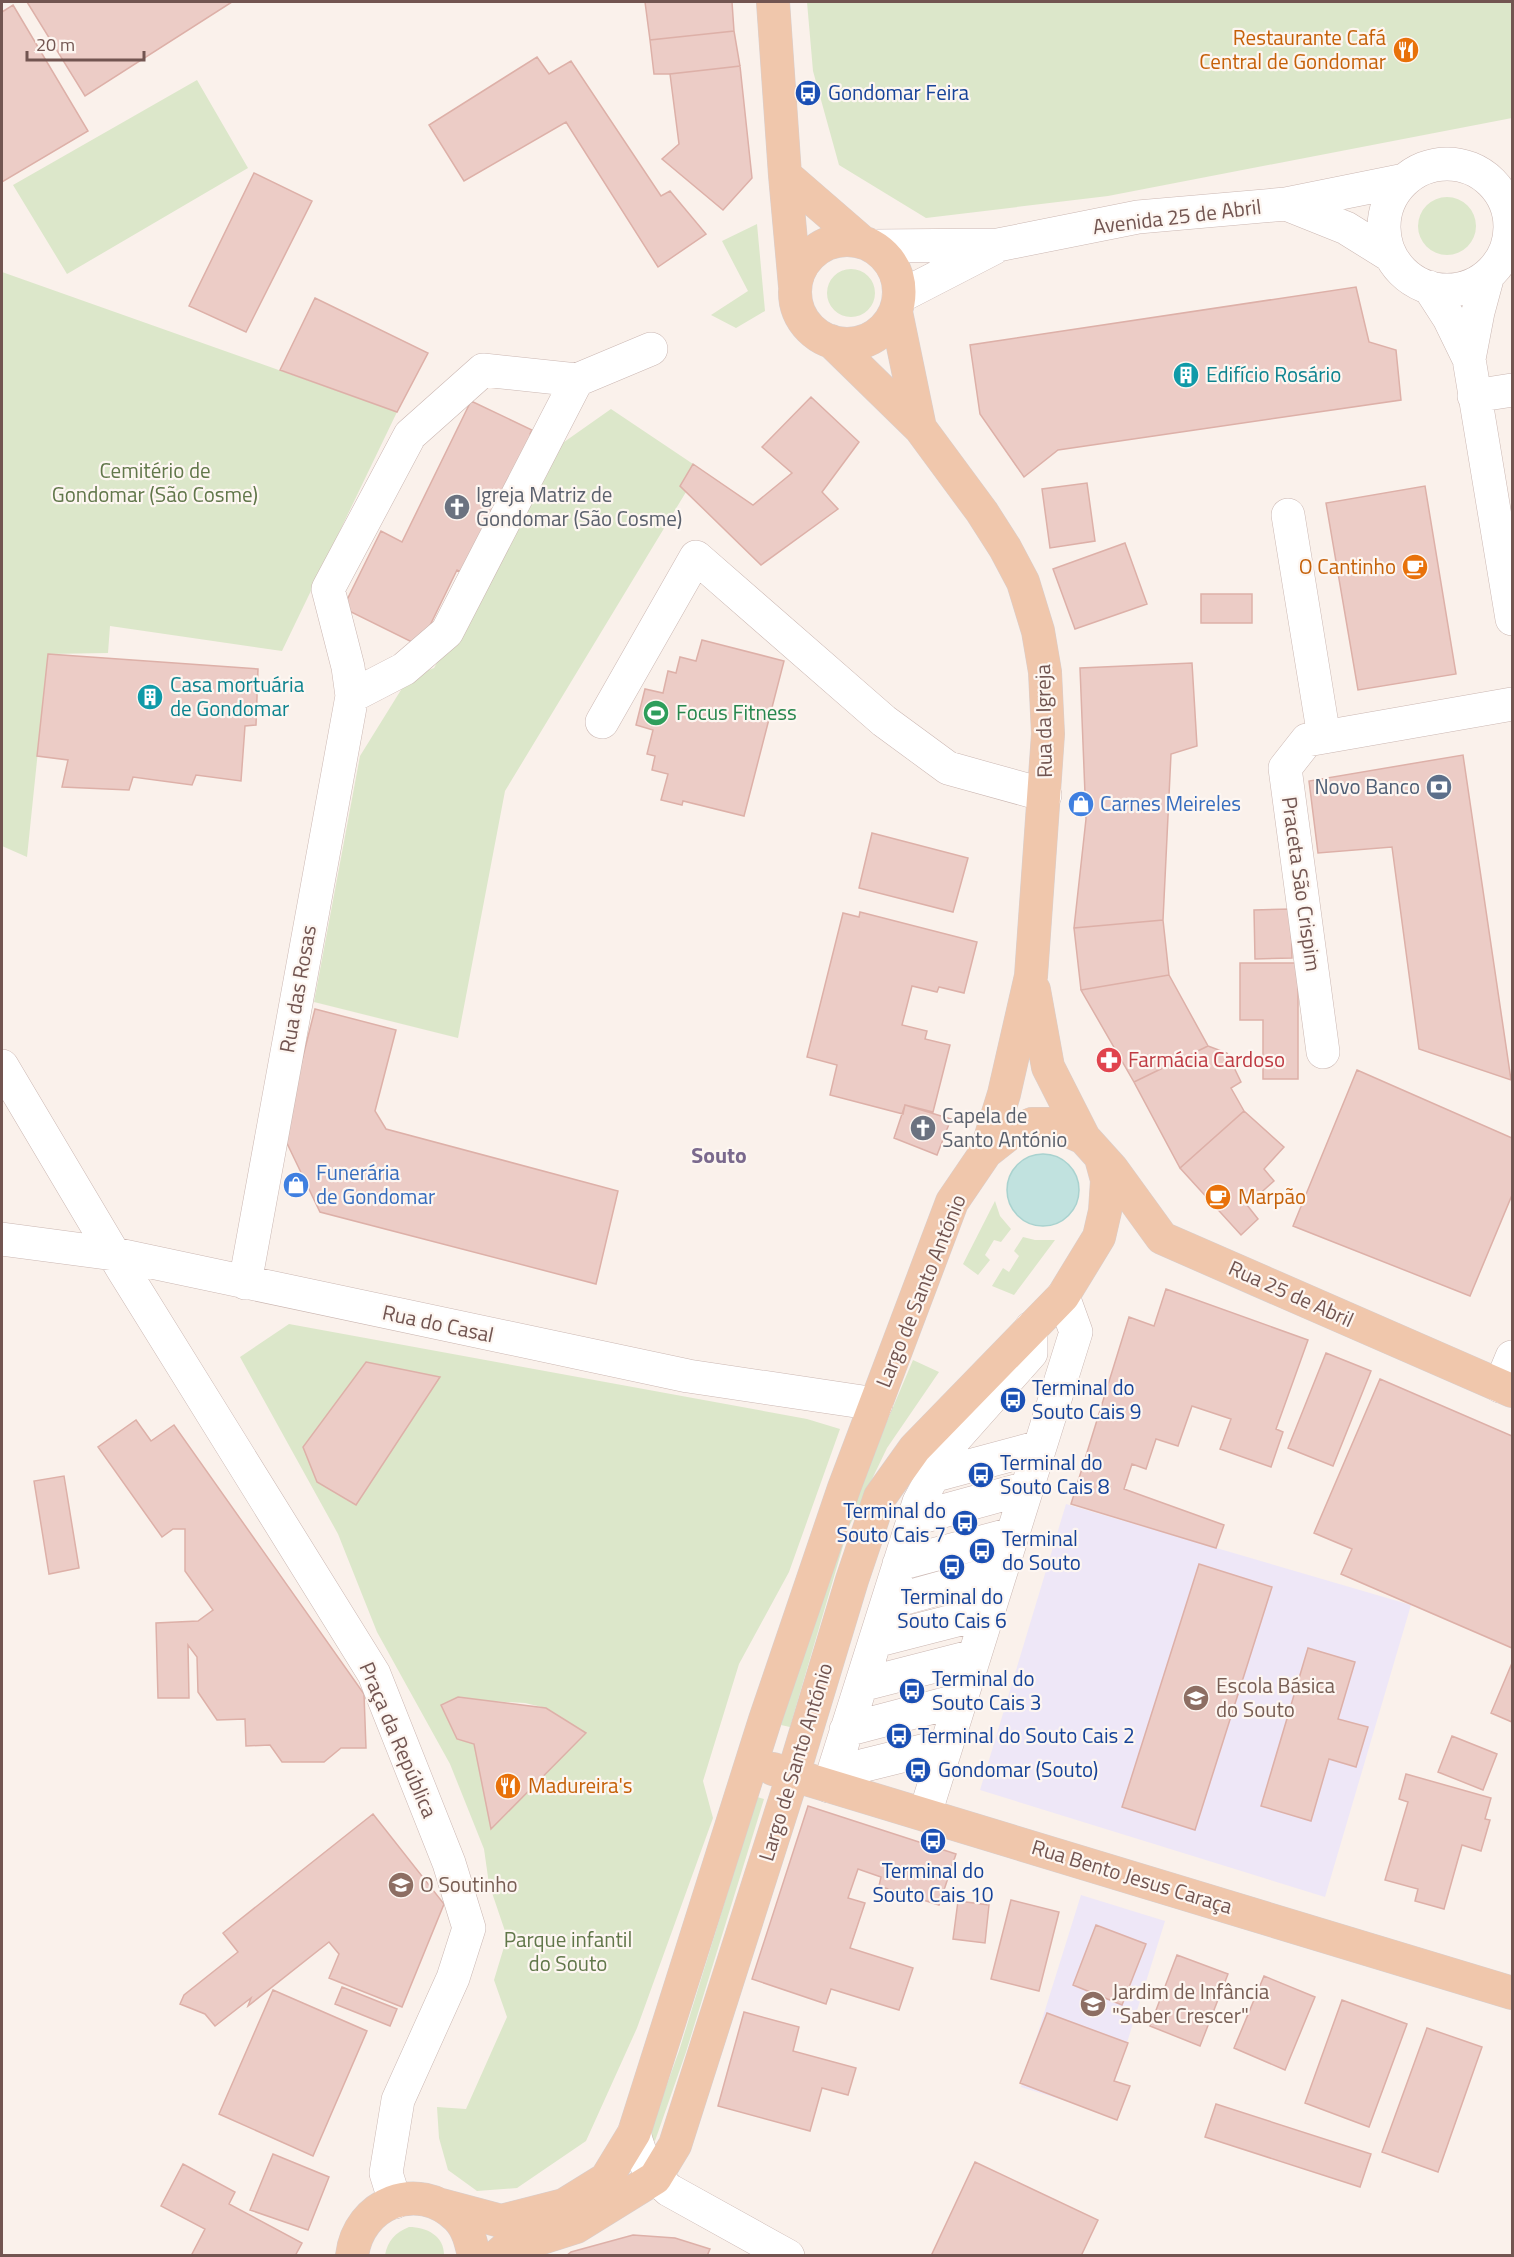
<svg xmlns="http://www.w3.org/2000/svg" width="1514" height="2257" viewBox="0 0 1514 2257" font-family="'Titillium Web',sans-serif">
<style>
.education{fill:#eee7f7}
.green{fill:#dce7ca;fill-rule:evenodd}
.water{fill:#c1e2df;stroke:#a9d2cf;stroke-width:1.5}
.building{fill:#ecccc6;stroke:#ddb0a8;stroke-width:1.5}
.lines{fill:none;stroke-linecap:round;stroke-linejoin:round}
.minor-casing{stroke:#cbb7b2;stroke-width:34}
.major-casing{stroke:#d8cfce;stroke-width:34}
.minor{stroke:#fff;stroke-width:33}
.major{stroke:#f0c7ac;stroke-width:33}
.labels{text-anchor:middle;stroke-width:4.5;stroke-linejoin:round;paint-order:stroke}
.food-label{font-size:21px;fill:#c56008;stroke:#fdf6f1;text-anchor:end}
.transit-label{font-size:21px;fill:#164399;stroke:#fdf6f1;text-anchor:start}
.street-label{font-size:21px;fill:#725551;stroke:#fdf6f1}
.culture-label{font-size:21px;fill:#0d838f;stroke:#fdf6f1;text-anchor:start}
.park-label{font-size:21px;fill:#61774a;stroke:#fdf6f1}
.worship-label{font-size:21px;fill:#5b616d;stroke:#fdf6f1;text-anchor:start}
.leisure-label{font-size:21px;fill:#27864d;stroke:#fdf6f1;text-anchor:start}
.service-label{font-size:21px;fill:#4e5e75;stroke:#fdf6f1;text-anchor:end}
.shop-label{font-size:21px;fill:#366cbe;stroke:#fdf6f1;text-anchor:start}
.health-label{font-size:21px;fill:#be3a42;stroke:#fdf6f1;text-anchor:start}
.education-label{font-size:21px;fill:#785e54;stroke:#fdf6f1;text-anchor:start}
.neighbourhood-label{font-size:22px;font-weight:bold;fill:#7a698d;stroke:#fdf6f1}
</style>
<rect width="100%" height="100%" fill="#faf1eb"/>
<path class="education" d="M1066 1504 1411 1605 1325 1897 980 1790Z
M1081 1895 1165 1921 1105 2113 1021 2087Z"/>
<path class="green" d="M807 2H1512V118L1108 196 926 218 839 165 813 71Z
M197 80 248 168 67 274 13 185Z
M1418 226a29 29 0 1 1 58 0a29 29 0 1 1-58 0Z
M757 224 765 311 736 328 711 315 748 291 722 241Z
M827 293a24 24 0 1 1 48 0a24 24 0 1 1-48 0Z
M2 272 397 412 282 651 110 626 108 653 48 654 27 857 2 846Z
M611 409 693 464 680 486 686 492 505 791 458 1038 314 1002 360 756 409 677 434 668 540 483 557 447Z
M995 1201 1000 1216 1011 1229 1001 1242 994 1240 985 1255 990 1260 978 1275 963 1264Z
M1023 1237 1035 1240H1055L1014 1295 992 1286 1003 1268 1009 1272 1019 1256 1014 1251Z
M289 1324 807 1419 840 1429 789 1572 739 1664 703 1781 713 1818 637 2028 586 2141 517 2188 477 2191 448 2170 439 2138 437 2107 466 2109 507 2017 494 1980 507 1937 489 1884 484 1849 450 1764 377 1632 338 1534 240 1357ZM488 1701 525 1703 546 1708 586 1733 491 1828 474 1744 457 1739Z
M913 1360 939 1372 887 1448 848 1529 790 1727 781 1725 852 1504Z
M757 1797 764 1799 686 2052 655 2141 648 2137 679 2051Z
M409 2227C427 2227 444 2236 444 2255H385C388 2240 395 2233 409 2227Z"/>
<path class="water" d="M1007 1190a36 36 0 1 1 72 0a36 36 0 1 1-72 0Z"/>
<path class="building" d="M27 2H232L85 96Z
M645 2H732L734 31 650 40Z
M13 5 88 131 2 182V12Z
M734 31 740 66 670 74H654L650 40Z
M537 57 549 74 571 61 661 196 670 191 706 234 658 267 566 122 464 181 429 125Z
M740 66 752 178 723 210 662 159 679 144 670 74Z
M254 173 312 201 246 332 189 306Z
M1356 287 1369 342 1396 350 1401 400 1058 450 1024 477 980 414 970 345Z
M315 298 428 353 397 412 280 370Z
M811 397 859 442 822 492 838 509 761 565 680 486 693 464 753 505 792 473 762 447Z
M471 401 532 430 530 434 557 447 463 573 457 570 420 646 343 608 381 531 402 542Z
M1087 483 1095 541 1050 548 1042 489Z
M1425 486 1456 674 1358 690 1326 503Z
M1125 543 1147 604 1075 629 1053 569Z
M1201 594H1252V623H1201Z
M702 640 784 661 744 816 683 801 682 805 661 800 668 774 652 770 655 756 647 754 653 730 636 725 645 689 663 693 668 671 676 673 680 657 696 661Z
M48 654 258 669 256 725 245 726 241 781 196 775 192 785 133 777 129 790 62 787 68 760 37 756Z
M1192 663 1197 746 1171 754 1163 920 1074 928 1086 819 1080 668Z
M1463 755 1511 1080 1419 1049 1392 847 1318 853 1309 781Z
M872 833 968 858 953 912 859 888Z
M1291 909 1292 958 1255 959 1254 910Z
M860 912 977 942 964 993 939 987 937 992 912 986 902 1025 927 1031 925 1039 950 1045 933 1112 905 1105 903 1114 830 1095 837 1065 807 1057 843 913 859 917Z
M1163 920 1169 975 1081 990 1074 928Z
M1240 963H1298V1079H1263V1020H1240Z
M1169 975 1208 1046 1134 1082 1081 990Z
M315 1009 396 1030 375 1111 386 1129 618 1191 596 1284 320 1212 283 1135Z
M1208 1046 1227 1053 1241 1082 1231 1088 1244 1111 1180 1168 1134 1082Z
M1357 1070 1512 1138V1195L1470 1296 1293 1226Z
M905 1105 951 1119 937 1155 894 1138Z
M1244 1111 1284 1147 1264 1169 1274 1181 1247 1205 1258 1219 1241 1235 1180 1168Z
M1166 1289 1308 1340 1276 1429 1283 1432 1271 1467 1220 1449 1231 1419 1192 1406 1178 1446 1156 1439 1146 1469 1132 1464 1124 1489 1224 1525 1216 1548 1071 1504 1129 1317 1154 1326Z
M1326 1353 1371 1371 1333 1466 1288 1448Z
M366 1362 440 1377 356 1505 317 1482 303 1447Z
M1380 1379 1512 1436V1648L1341 1574 1352 1549 1314 1533Z
M136 1420 151 1441 174 1425 364 1694 366 1748H341L324 1762H282L270 1745 246 1746 245 1719 217 1720 198 1692 197 1657 188 1645 189 1698H158L156 1623 198 1621 213 1610 185 1571V1529H173L162 1537 98 1447Z
M64 1476 79 1568 49 1574 34 1481Z
M1199 1564 1272 1587 1195 1830 1122 1807Z
M1308 1648 1355 1662 1338 1719 1368 1727 1356 1767 1329 1759 1311 1821 1261 1806Z
M1512 1663V1722L1491 1713Z
M458 1697 546 1708 586 1733 491 1829 474 1744 457 1739 441 1705Z
M1452 1736 1497 1754 1483 1790 1438 1772Z
M1406 1774 1491 1798 1485 1819 1490 1820 1481 1851 1462 1845 1444 1909 1415 1901 1418 1889 1385 1880 1408 1802 1399 1799Z
M808 1806 956 1854 939 1905 879 1886 881 1877 858 1869 848 1898 865 1903 850 1948 913 1968 899 2010 831 1989 826 2004 752 1979Z
M373 1814 444 1904 402 2007 329 1978 339 1954 329 1942 248 2006 251 1998 215 2026 205 2014 180 2004 184 1995 238 1952 223 1933Z
M1011 1900 1059 1912 1039 1991 991 1979Z
M958 1901 989 1905 985 1943 953 1939Z
M1096 1925 1146 1944 1122 2005 1073 1985Z
M1177 1955 1228 1974 1200 2046 1150 2026Z
M1264 1976 1315 1997 1285 2070 1234 2048Z
M342 1987 397 2009 390 2026 335 2004Z
M273 1990 367 2031 313 2156 219 2114Z
M1342 2000 1407 2024 1369 2127 1305 2103Z
M744 2012 799 2027 793 2051 856 2068 848 2095 822 2088 810 2131 718 2106Z
M1047 2013 1128 2043 1114 2081 1130 2086 1117 2120 1020 2083Z
M1427 2028 1482 2047 1438 2172 1382 2152Z
M1216 2104 1371 2154 1360 2187 1205 2137Z
M273 2154 329 2177 308 2230 250 2210Z
M975 2162 1098 2220 1081 2256H931Z
M183 2164 235 2192 229 2204 302 2243 295 2256H191L205 2229 161 2206Z
M633 2235 675 2238 710 2249 707 2256H566L571 2252Z"/>
<g class="lines">
<defs>
<path id="minor" d="M1384 227a63 63 0 1 1 126 0a63 63 0 1 1-126 0Z
M1286 204 1346 228 1391 256
M874 246 998 245 1138 217 1286 204 1405 180
M1429 287 1449 318 1469 359 1512 619
M899 297 994 248
M1469 359 1478 312 1488 275
M1474 396 1512 390
M1288 515 1324 737
M352 696 404 669 447 632 577 380
M602 722 696 557 884 721 948 768 1045 795
M1323 1052 1285 768 1307 740 1512 704
M2 1066 122 1268 374 1674 449 1863 469 1928 453 1978 398 2100 386 2173 395 2202
M2 1239 114 1254 688 1376 876 1404
M245 1283 352 696 348 667 328 589 410 435 483 370 577 380 651 349
M1500 1386 1512 1357
M932 1476 1040 1447
M914 1519 1027 1488
M899 1564 1012 1534
M887 1603 1001 1571
M875 1641 988 1612
M861 1685 974 1656
M846 1730 960 1700
M833 1773 946 1745
M829 1786 919 1502 951 1443 1031 1353V1328
M925 1814 1076 1332 1063 1296
M634 2133C641 2159 648 2172 669 2190L788 2256"/>
<path id="major" d="M773 2 785 175 795 286
M785 175 860 240
M795 292a52 52 0 1 1 104 0a52 52 0 1 1-104 0Z
M896 312 920 428
M831 341 920 428 982 512 1005 548 1023 582 1038 631 1045 672 1048 734 1031 976 1004 1094 986 1152
M1034 990 1048 1067 1084 1138
M773 1769 1512 1993
M441 2205 501 2221 564 2205 606 2179 634 2133 765 1720 844 1488 952 1202 986 1152 1009 1134 1032 1124H1053L1084 1138 1112 1169 1162 1238 1512 1391
M352 2256C358 2203 418 2179 457 2217 468 2228 471 2242 474 2256
M497 2256 504 2250 576 2227 647 2183 655 2178 675 2145 793 1775 852 1580 880 1497 915 1448 1063 1296 1099 1237 1105 1211 1107 1180 1101 1158"/>
</defs>
<use href="#minor" class="minor-casing"/>
<use href="#major" class="major-casing"/>
<use href="#minor" class="minor"/>
<use href="#major" class="major"/>
</g>
<defs>
<symbol id="restaurant-disc" viewBox="-11 -11 22 22"><circle r="9.5" fill="#e8710a" stroke="#fdf6f1"/><path d="M-5-6h1v4h1v-4h1v4h1v-4h1v5L-1.5 .5V6h-2V.5L-5-1ZM5-6V6H3V1.5H1.5Q1.5-4 5-6Z" fill="#fff"/></symbol>
<symbol id="bus-disc" viewBox="-11 -11 22 22"><circle r="9.5" fill="#1a4fb4" stroke="#fdf6f1"/><path d="M-5-6H5V4H4V6H2V4H-2V6H-4V4H-5ZM-3.5-4V0h7V-4ZM-3.5 1.2v1.5H-2V1.2ZM2 1.2v1.5H3.5V1.2Z" fill="#fff"/></symbol>
<symbol id="building-disc" viewBox="-11 -11 22 22"><circle r="9.5" fill="#0f9aa8" stroke="#fdf6f1"/><path d="M-4-6H4V6H1V3H-1V6H-4ZM-2.5-4.3h1.7v1.8h-1.7ZM.8-4.3h1.7v1.8H.8ZM-2.5-1h1.7V.8h-1.7ZM.8-1h1.7V.8H.8Z" fill="#fff"/></symbol>
<symbol id="church-disc" viewBox="-11 -11 22 22"><circle r="9.5" fill="#6b7280" stroke="#fdf6f1"/><path d="M-1.2-6h2.4v3.5h3.3v2.4h-3.3V6h-2.4V-.1h-3.3v-2.4h3.3Z" fill="#fff"/></symbol>
<symbol id="cafe-disc" viewBox="-11 -11 22 22"><circle r="9.5" fill="#e8710a" stroke="#fdf6f1"/><path d="M-5.5-4.5H6V0H3Q3 3.5 0 3.5H-2.5Q-5.5 3.5-5.5 0ZM3-3.2v2h1.7v-2ZM-6 4.5H4V6H-6Z" fill="#fff"/></symbol>
<symbol id="stadium-disc" viewBox="-11 -11 22 22"><circle r="9.5" fill="#2e9e5b" stroke="#fdf6f1"/><path d="M0-5a6.5 5 0 1 0 0 10a6.5 5 0 1 0 0-10ZM-3.5-1.8h7v3.6h-7Z" fill="#fff"/></symbol>
<symbol id="bank-disc" viewBox="-11 -11 22 22"><circle r="9.5" fill="#5c6f8a" stroke="#fdf6f1"/><path d="M-6-4H6V4H-6ZM0-2.3a2.3 2.3 0 1 0 0 4.6a2.3 2.3 0 1 0 0-4.6Z" fill="#fff"/></symbol>
<symbol id="shop-disc" viewBox="-11 -11 22 22"><circle r="9.5" fill="#3f7fe0" stroke="#fdf6f1"/><path d="M-5-2.5h2.3a2.7 3.5 0 0 1 5.4 0H5L5.5 6h-11ZM-1.5-2.5h3a1.5 2.3 0 0 0-3 0Z" fill="#fff"/></symbol>
<symbol id="pharmacy-disc" viewBox="-11 -11 22 22"><circle r="9.5" fill="#e0444e" stroke="#fdf6f1"/><path d="M-2-6h4v4h4v4h-4v4h-4v-4h-4v-4h4Z" fill="#fff"/></symbol>
<symbol id="school-disc" viewBox="-11 -11 22 22"><circle r="9.5" fill="#8d6e63" stroke="#fdf6f1"/><path d="M0-5L7-2L0 1L-7-2ZM-4 1L0 2.5L4 1V4Q0 6-4 4Z" fill="#fff"/></symbol>
</defs>
<g fill-rule="evenodd">
<use href="#restaurant-disc" x="1391" y="35" width="30" height="30"/>
<use href="#bus-disc" x="793" y="78" width="30" height="30"/>
<use href="#building-disc" x="1171" y="360" width="30" height="30"/>
<use href="#church-disc" x="442" y="492" width="30" height="30"/>
<use href="#cafe-disc" x="1400" y="552" width="30" height="30"/>
<use href="#building-disc" x="135" y="682" width="30" height="30"/>
<use href="#stadium-disc" x="641" y="698" width="30" height="30"/>
<use href="#bank-disc" x="1424" y="772" width="30" height="30"/>
<use href="#shop-disc" x="1066" y="789" width="30" height="30"/>
<use href="#pharmacy-disc" x="1094" y="1045" width="30" height="30"/>
<use href="#church-disc" x="908" y="1113" width="30" height="30"/>
<use href="#shop-disc" x="281" y="1170" width="30" height="30"/>
<use href="#cafe-disc" x="1203" y="1182" width="30" height="30"/>
<use href="#bus-disc" x="998" y="1385" width="30" height="30"/>
<use href="#bus-disc" x="966" y="1460" width="30" height="30"/>
<use href="#bus-disc" x="950" y="1508" width="30" height="30"/>
<use href="#bus-disc" x="967" y="1536" width="30" height="30"/>
<use href="#bus-disc" x="937" y="1552" width="30" height="30"/>
<use href="#bus-disc" x="897" y="1676" width="30" height="30"/>
<use href="#school-disc" x="1181" y="1683" width="30" height="30"/>
<use href="#bus-disc" x="884" y="1721" width="30" height="30"/>
<use href="#bus-disc" x="903" y="1755" width="30" height="30"/>
<use href="#restaurant-disc" x="493" y="1771" width="30" height="30"/>
<use href="#bus-disc" x="918" y="1826" width="30" height="30"/>
<use href="#school-disc" x="386" y="1870" width="30" height="30"/>
<use href="#school-disc" x="1078" y="1989" width="30" height="30"/>
</g>
<g class="labels">
<g class="food-label">
<text x="1386" y="45">Restaurante Cafá<tspan x="1386" dy="24">Central de Gondomar</tspan></text>
<text x="1396" y="574">O Cantinho</text>
<text x="1238" y="1204" text-anchor="start">Marpão</text>
<text x="528" y="1793" text-anchor="start">Madureira's</text>
</g>
<g class="transit-label">
<text x="828" y="100">Gondomar Feira</text>
<text x="1032" y="1395">Terminal do<tspan x="1032" dy="24">Souto Cais 9</tspan></text>
<text x="1000" y="1470">Terminal do<tspan x="1000" dy="24">Souto Cais 8</tspan></text>
<text x="946" y="1518" text-anchor="end">Terminal do<tspan x="946" dy="24">Souto Cais 7</tspan></text>
<text x="1002" y="1546">Terminal<tspan x="1002" dy="24">do Souto</tspan></text>
<text x="952" y="1604" text-anchor="middle">Terminal do<tspan x="952" dy="24">Souto Cais 6</tspan></text>
<text x="932" y="1686">Terminal do<tspan x="932" dy="24">Souto Cais 3</tspan></text>
<text x="918" y="1743">Terminal do Souto Cais 2</text>
<text x="938" y="1777">Gondomar (Souto)</text>
<text x="933" y="1878" text-anchor="middle">Terminal do<tspan x="933" dy="24">Souto Cais 10</tspan></text>
</g>
<g class="street-label">
<text transform="translate(1177 217) rotate(-7)" y="7">Avenida 25 de Abril</text>
<text transform="translate(1044 721) rotate(-91)" y="7">Rua da Igreja</text>
<text transform="translate(1301 884) rotate(82)" y="7">Praceta São Crispim</text>
<text transform="translate(298 989) rotate(-80)" y="7">Rua das Rosas</text>
<text transform="translate(921 1291) rotate(-68)" y="7">Largo de Santo António</text>
<text transform="translate(1291 1294) rotate(24)" y="7">Rua 25 de Abril</text>
<text transform="translate(438 1324) rotate(12)" y="7">Rua do Casal</text>
<text transform="translate(398 1740) rotate(67)" y="7">Praça da República</text>
<text transform="translate(796 1762) rotate(-73)" y="7">Largo de Santo António</text>
<text transform="translate(1132 1877) rotate(17)" y="7">Rua Bento Jesus Caraça</text>
</g>
<g class="culture-label">
<text x="1206" y="382">Edifício Rosário</text>
<text x="170" y="692">Casa mortuária<tspan x="170" dy="24">de Gondomar</tspan></text>
</g>
<g class="park-label">
<text x="155" y="478">Cemitério de<tspan x="155" dy="24">Gondomar (São Cosme)</tspan></text>
<text x="568" y="1947">Parque infantil<tspan x="568" dy="24">do Souto</tspan></text>
</g>
<g class="worship-label">
<text x="476" y="502">Igreja Matriz de<tspan x="476" dy="24">Gondomar (São Cosme)</tspan></text>
<text x="942" y="1123">Capela de<tspan x="942" dy="24">Santo António</tspan></text>
</g>
<g class="leisure-label">
<text x="676" y="720">Focus Fitness</text>
</g>
<g class="service-label">
<text x="1420" y="794">Novo Banco</text>
</g>
<g class="shop-label">
<text x="1100" y="811">Carnes Meireles</text>
<text x="316" y="1180">Funerária<tspan x="316" dy="24">de Gondomar</tspan></text>
</g>
<g class="health-label">
<text x="1128" y="1067">Farmácia Cardoso</text>
</g>
<g class="education-label">
<text x="1216" y="1693">Escola Básica<tspan x="1216" dy="24">do Souto</tspan></text>
<text x="420" y="1892">O Soutinho</text>
<text x="1112" y="1999">Jardim de Infância<tspan x="1112" dy="24">"Saber Crescer"</tspan></text>
</g>
<g class="neighbourhood-label">
<text x="719" y="1163">Souto</text>
</g>
</g>
<rect width="1514" height="2257" fill="none" stroke="#725551" stroke-width="6"/>
<path d="M27 51v9h117v-9" fill="none" stroke="#725551" stroke-width="3"/>
<text x="36" y="51" font-size="18" fill="#725551" stroke="#fdf6f1" stroke-width="4.5" paint-order="stroke">20 m</text>
</svg>
